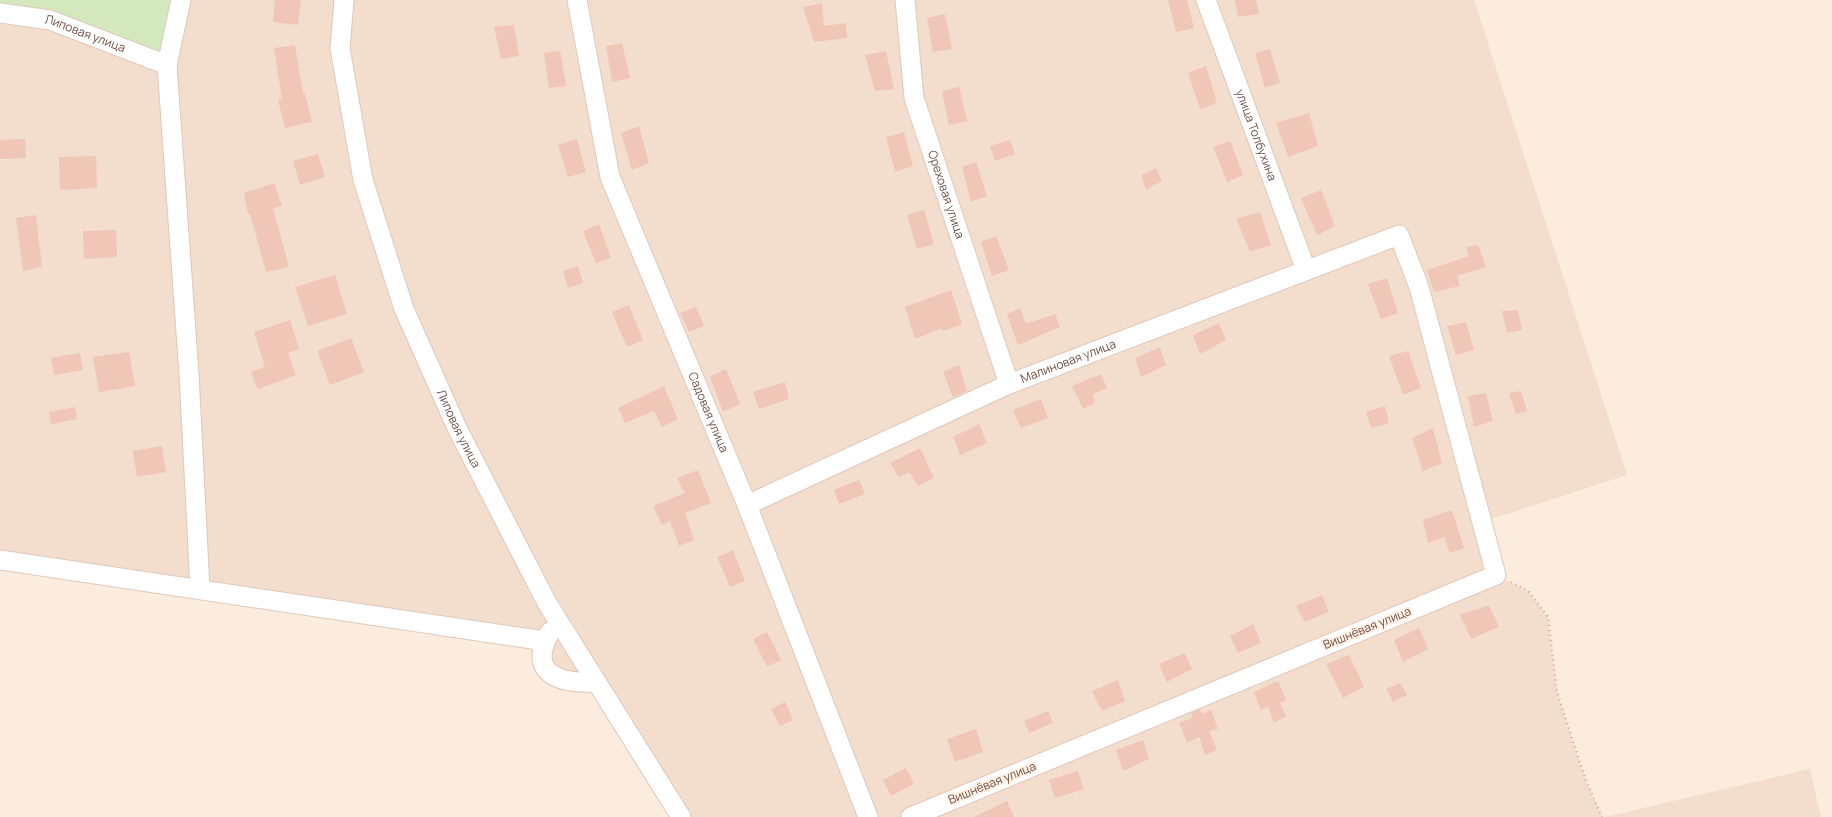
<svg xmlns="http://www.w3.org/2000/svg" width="1832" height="817" viewBox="0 0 1832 817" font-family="Manrope,sans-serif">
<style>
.residential{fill:#f3ddcd}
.green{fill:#d4e8be}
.building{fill:#f0c6b7}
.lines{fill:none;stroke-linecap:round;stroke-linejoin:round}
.minor-casing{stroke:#dfc8bb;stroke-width:21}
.path{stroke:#d4aa9b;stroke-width:2.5;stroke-dasharray:1 4;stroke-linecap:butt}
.minor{stroke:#fff;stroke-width:19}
.labels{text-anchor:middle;stroke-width:4;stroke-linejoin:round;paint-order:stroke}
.street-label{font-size:12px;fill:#715147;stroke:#fff1e4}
</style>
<rect width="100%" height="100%" fill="#fbecde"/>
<path class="residential" d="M181 0H1474L1627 475 1482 522 1496 575 1528 591 1548 617 1557 692 1585 778 1602 817H681L596 682 556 677 544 642 0 562V13Z
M1810 769 1821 817H1605Z"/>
<path class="green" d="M0 0H181L167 65 0 13Z"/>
<path class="building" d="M275 0H301L298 25 273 22Z
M1168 0H1187L1194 28 1176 32Z
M1235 0H1256L1259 14 1238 17Z
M822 3 824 26 846 23 847 38 814 42 803 7Z
M945 14 952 49 933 52 927 18Z
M514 25 519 56 501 59 494 27Z
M622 43 630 78 612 82 606 46Z
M295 45 303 93H305L312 122 285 128 278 100 282 99 274 48Z
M1270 49 1280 83 1265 88 1255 53Z
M560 51 566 86 549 88 544 53Z
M886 51 894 89 875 91 865 55Z
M1206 66 1217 103 1200 109 1188 73Z
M959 86 967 121 949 125 942 92Z
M1309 113 1318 146 1288 157 1276 123Z
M639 126 649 163 632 170 621 133Z
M904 132 913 166 895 172 886 137Z
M25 139 26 158 0 159V140Z
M577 139 586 172 568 177 558 145Z
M1010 140 1015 154 995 161 990 146Z
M1230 141 1243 175 1227 182 1213 147Z
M318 154 325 177 300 185 293 161Z
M96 156 97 188 60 190 59 157Z
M976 162 987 196 971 202 962 167Z
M1156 168 1162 181 1146 190 1141 175Z
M274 183 282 206 273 208 289 267 266 272 250 214H248L244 193Z
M1321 190 1335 226 1317 235 1301 198Z
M924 210 934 244 917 249 907 215Z
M1260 212 1271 245 1250 252 1236 219Z
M36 215 42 267 23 271 16 218Z
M599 224 611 258 596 263 583 231Z
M116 230 117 257 84 259 83 231Z
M996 236 1009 270 992 276 981 242Z
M1478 245 1486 267 1457 276 1460 286 1434 292 1427 270 1469 256 1466 247Z
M578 266 583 283 568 288 563 271Z
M335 275 347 314 308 326 295 287Z
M1387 278 1398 313 1381 319 1368 284Z
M951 290 962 324 943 331 942 328 915 339 905 307Z
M629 305 643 340 627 347 612 312Z
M696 307 704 326 689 332 680 313Z
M1020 308 1026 324 1055 314 1060 327 1018 345 1007 314Z
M1518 310 1522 330 1507 333 1502 311Z
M290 320 299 349 288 353 296 375 258 389 251 372 265 367 254 332Z
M1466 322 1474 350 1456 355 1447 326Z
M1219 323 1226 340 1200 354 1193 335Z
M351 338 364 372 330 385 317 351Z
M1160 347 1166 365 1141 377 1135 358Z
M1408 351 1421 388 1403 395 1389 356Z
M129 352 135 386 99 392 93 357Z
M80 353 83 370 54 375 51 358Z
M959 365 967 391 953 397 943 372Z
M726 369 740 404 723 412 710 377Z
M1101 374 1107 388 1093 394 1095 403 1083 409 1072 386Z
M785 382 789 399 759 409 753 392Z
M664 386 678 419 662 427 654 411 625 423 618 408Z
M1521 391 1527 411 1516 414 1509 393Z
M1486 393 1493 421 1474 427 1468 396Z
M1041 399 1048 418 1021 428 1013 410Z
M1385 406 1389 423 1371 428 1366 412Z
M75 407 77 419 51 424 49 412Z
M979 424 987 443 960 455 953 437Z
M1433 428 1442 463 1423 471 1412 438Z
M162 446 166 472 137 477 133 451Z
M920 448 934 478 918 486 909 472 899 477 890 463Z
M698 470 711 503 685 513 694 540 679 546 670 521 662 525 653 506 685 493 677 478Z
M859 480 865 494 839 504 834 490Z
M1452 510 1464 548 1449 553 1445 537 1428 543 1423 520Z
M733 550 745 581 730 587 717 557Z
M1322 595 1329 612 1305 622 1296 606Z
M1489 605 1499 627 1471 639 1460 615Z
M1253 624 1261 643 1238 653 1230 636Z
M1419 628 1428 649 1403 662 1394 640Z
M767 632 781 660 767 667 753 639Z
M1185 653 1192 669 1167 682 1159 664Z
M1349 655 1364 687 1343 698 1326 664Z
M1118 680 1125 701 1102 711 1092 691Z
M1278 681 1286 700 1280 703 1286 716 1274 723 1268 706 1261 710 1254 692Z
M1400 683 1407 695 1393 702 1386 689Z
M785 702 793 720 780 726 771 709Z
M1200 709 1202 714 1211 710 1218 729 1209 731 1217 750 1205 755 1199 737 1187 743 1179 723 1192 718 1191 713Z
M1048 711 1053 723 1029 733 1024 721Z
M976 729 983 752 955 762 947 739Z
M1143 740 1149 759 1123 771 1116 750Z
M906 768 914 784 891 796 883 780Z
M1078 771 1084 789 1055 798 1049 780Z
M1007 801 1014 817H974Z"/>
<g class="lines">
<defs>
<g id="minor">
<path d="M181 0 167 65 189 374 200 589"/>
<path id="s1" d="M344 0 340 48 363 180 404 309 457 428 547 603 681 817"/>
<path id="s2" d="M577 0 610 177 747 505 868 817"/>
<path id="s3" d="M905 0 914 98 1009 384"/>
<path id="s4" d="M1206 0 1306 270"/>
<path id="s5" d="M0 13 50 20 167 65"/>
<path id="s6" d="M747 505 1009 384 1399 235 1419 287 1496 575 911 817"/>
<path d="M0 560 545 641"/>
<path d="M550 632C526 674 560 684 596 682"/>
</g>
</defs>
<use href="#minor" class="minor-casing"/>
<path class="path" d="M1511 582 1528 591 1548 617 1557 692 1585 778 1602 817"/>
<use href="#minor" class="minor"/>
</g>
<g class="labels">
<g class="street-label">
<text dy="4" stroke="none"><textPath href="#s5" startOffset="88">Липовая улица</textPath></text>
<text dy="4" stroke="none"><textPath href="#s4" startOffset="144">улица Толбухина</textPath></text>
<text dy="4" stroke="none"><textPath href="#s3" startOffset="200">Ореховая улица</textPath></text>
<text dy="4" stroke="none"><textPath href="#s6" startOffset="352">Малиновая улица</textPath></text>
<text dy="4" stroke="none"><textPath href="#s2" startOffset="435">Садовая улица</textPath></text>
<text dy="4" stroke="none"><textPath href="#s1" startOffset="449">Липовая улица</textPath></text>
<text transform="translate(1367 628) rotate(-22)" y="4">Вишнёвая улица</text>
<text transform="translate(992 783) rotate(-22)" y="4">Вишнёвая улица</text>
</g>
</g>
</svg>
